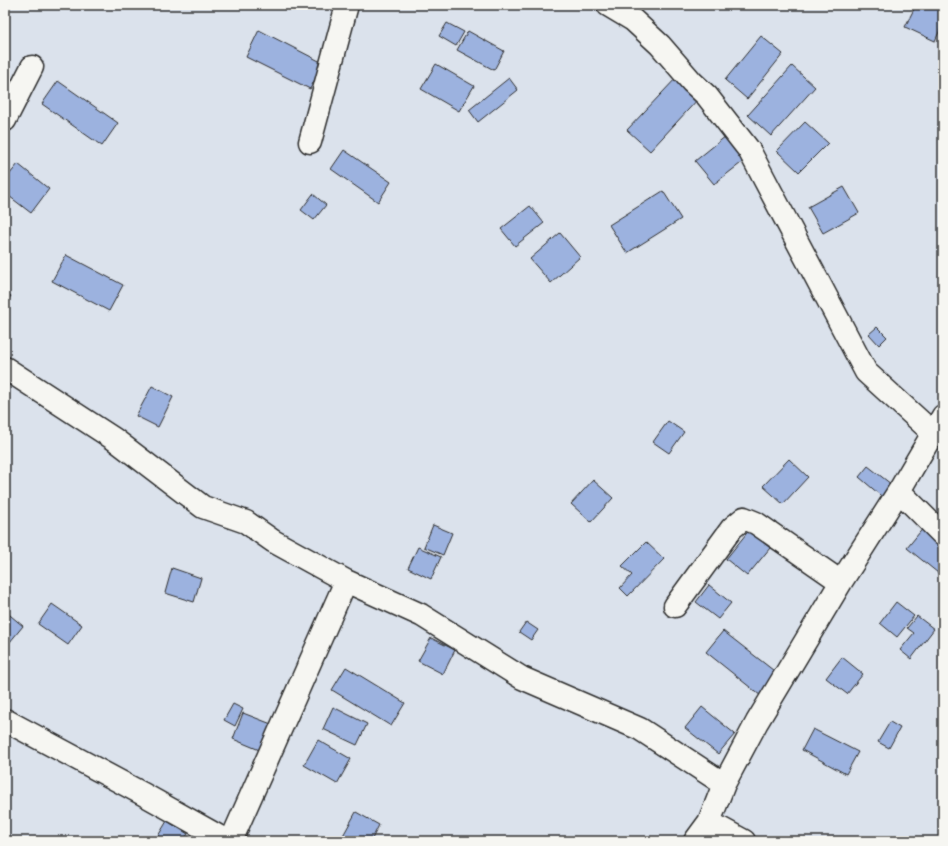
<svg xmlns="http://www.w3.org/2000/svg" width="948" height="846" viewBox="0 0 948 846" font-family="'Shantell Sans',sans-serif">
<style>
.building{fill:#9cb2df;stroke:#2b2b2b}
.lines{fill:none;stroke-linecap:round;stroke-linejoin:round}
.minor-casing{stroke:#2b2b2b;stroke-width:25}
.minor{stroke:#f6f6f2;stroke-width:22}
</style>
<rect width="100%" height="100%" fill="#dbe2ec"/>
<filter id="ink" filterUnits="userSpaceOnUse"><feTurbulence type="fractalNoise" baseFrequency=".025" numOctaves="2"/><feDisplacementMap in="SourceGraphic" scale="8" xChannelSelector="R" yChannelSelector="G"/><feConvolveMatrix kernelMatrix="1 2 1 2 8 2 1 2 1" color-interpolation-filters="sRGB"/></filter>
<g filter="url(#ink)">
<path class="building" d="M916 5H943V23L935 41 905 27Z
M447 23 464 32 456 46 439 36Z
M259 30 323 63 310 89 246 57Z
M468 31 504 51 494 70 457 50Z
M761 36 783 54 747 99 725 80Z
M436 64 474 86 459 111 421 89Z
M792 66 815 87 771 136 748 115Z
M678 76 700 97 650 151 627 130Z
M509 78 518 90 478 122 469 110Z
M58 81 118 123 102 146 42 104Z
M805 122 828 143 799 172 777 151Z
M726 136 745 160 714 184 695 161Z
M344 150 391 182 378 202 331 169Z
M18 164 49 189 31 213 5 193V180Z
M844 187 859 213 823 233 808 207Z
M663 191 681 219 627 253 609 225Z
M313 194 326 205 314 220 301 210Z
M530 206 544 223 515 246 501 229Z
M560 233 580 257 551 283 530 259Z
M66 255 123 285 109 311 52 281Z
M5 292 11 296 5 304Z
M877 327 887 337 879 345 869 334Z
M152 386 173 397 158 427 136 416Z
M668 421 684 432 669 453 653 442Z
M789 459 808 477 783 504 763 486Z
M868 466 896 488 886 500 859 477Z
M593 480 613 498 591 522 571 504Z
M754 524 767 534 762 541 770 548 747 576 726 559Z
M433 525 452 533 443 555 424 547Z
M924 527 943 542V577L907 548Z
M646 542 664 559 628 596 620 588 632 575 622 566Z
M418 547 441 557 431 579 408 568Z
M172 568 201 578 194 602 165 593Z
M709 585 731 603 718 619 696 602Z
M896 602 914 616 897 637 880 623Z
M52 604 82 625 68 645 38 624Z
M5 611 23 626 5 648Z
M917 616 934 629 911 659 900 650 914 633 907 628Z
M526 622 538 630 531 640 519 632Z
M723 631 778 674 761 696 706 652Z
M431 638 455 650 443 674 418 661Z
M842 657 863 674 847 694 826 678Z
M346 667 405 703 391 726 332 690Z
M233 704 243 709 235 726 224 720Z
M333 707 367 724 357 745 323 729Z
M702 707 735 734 718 754 685 728Z
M243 713 279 727 269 754 233 739Z
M890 722 900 728 889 748 878 742Z
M813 729 858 752 846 774 802 750Z
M318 740 351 759 337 784 304 765Z
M356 812 379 825 371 841H340Z
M167 821 188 834 183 841H155Z"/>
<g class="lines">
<defs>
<path id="minor" d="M608 5 633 20 660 45 692 82 707 96 749 150 866 372 933 433
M5 120 32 67
M310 142 347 5
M5 368 114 439 203 507 246 522 273 541 346 581 421 615 522 678 640 729 724 784
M899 491 943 535
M675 606 732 528 744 518 756 523 841 582
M5 720 143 794 227 841
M709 822 744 841
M231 841 346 581
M695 841 709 822 724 784 757 722 841 582 899 491 943 416"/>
</defs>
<use href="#minor" class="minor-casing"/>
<use href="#minor" class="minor"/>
</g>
</g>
<rect width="948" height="846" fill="none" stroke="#f6f6f2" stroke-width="20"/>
<rect x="10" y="10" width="928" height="826" fill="none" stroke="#2b2b2b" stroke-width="1.5" filter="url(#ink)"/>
</svg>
